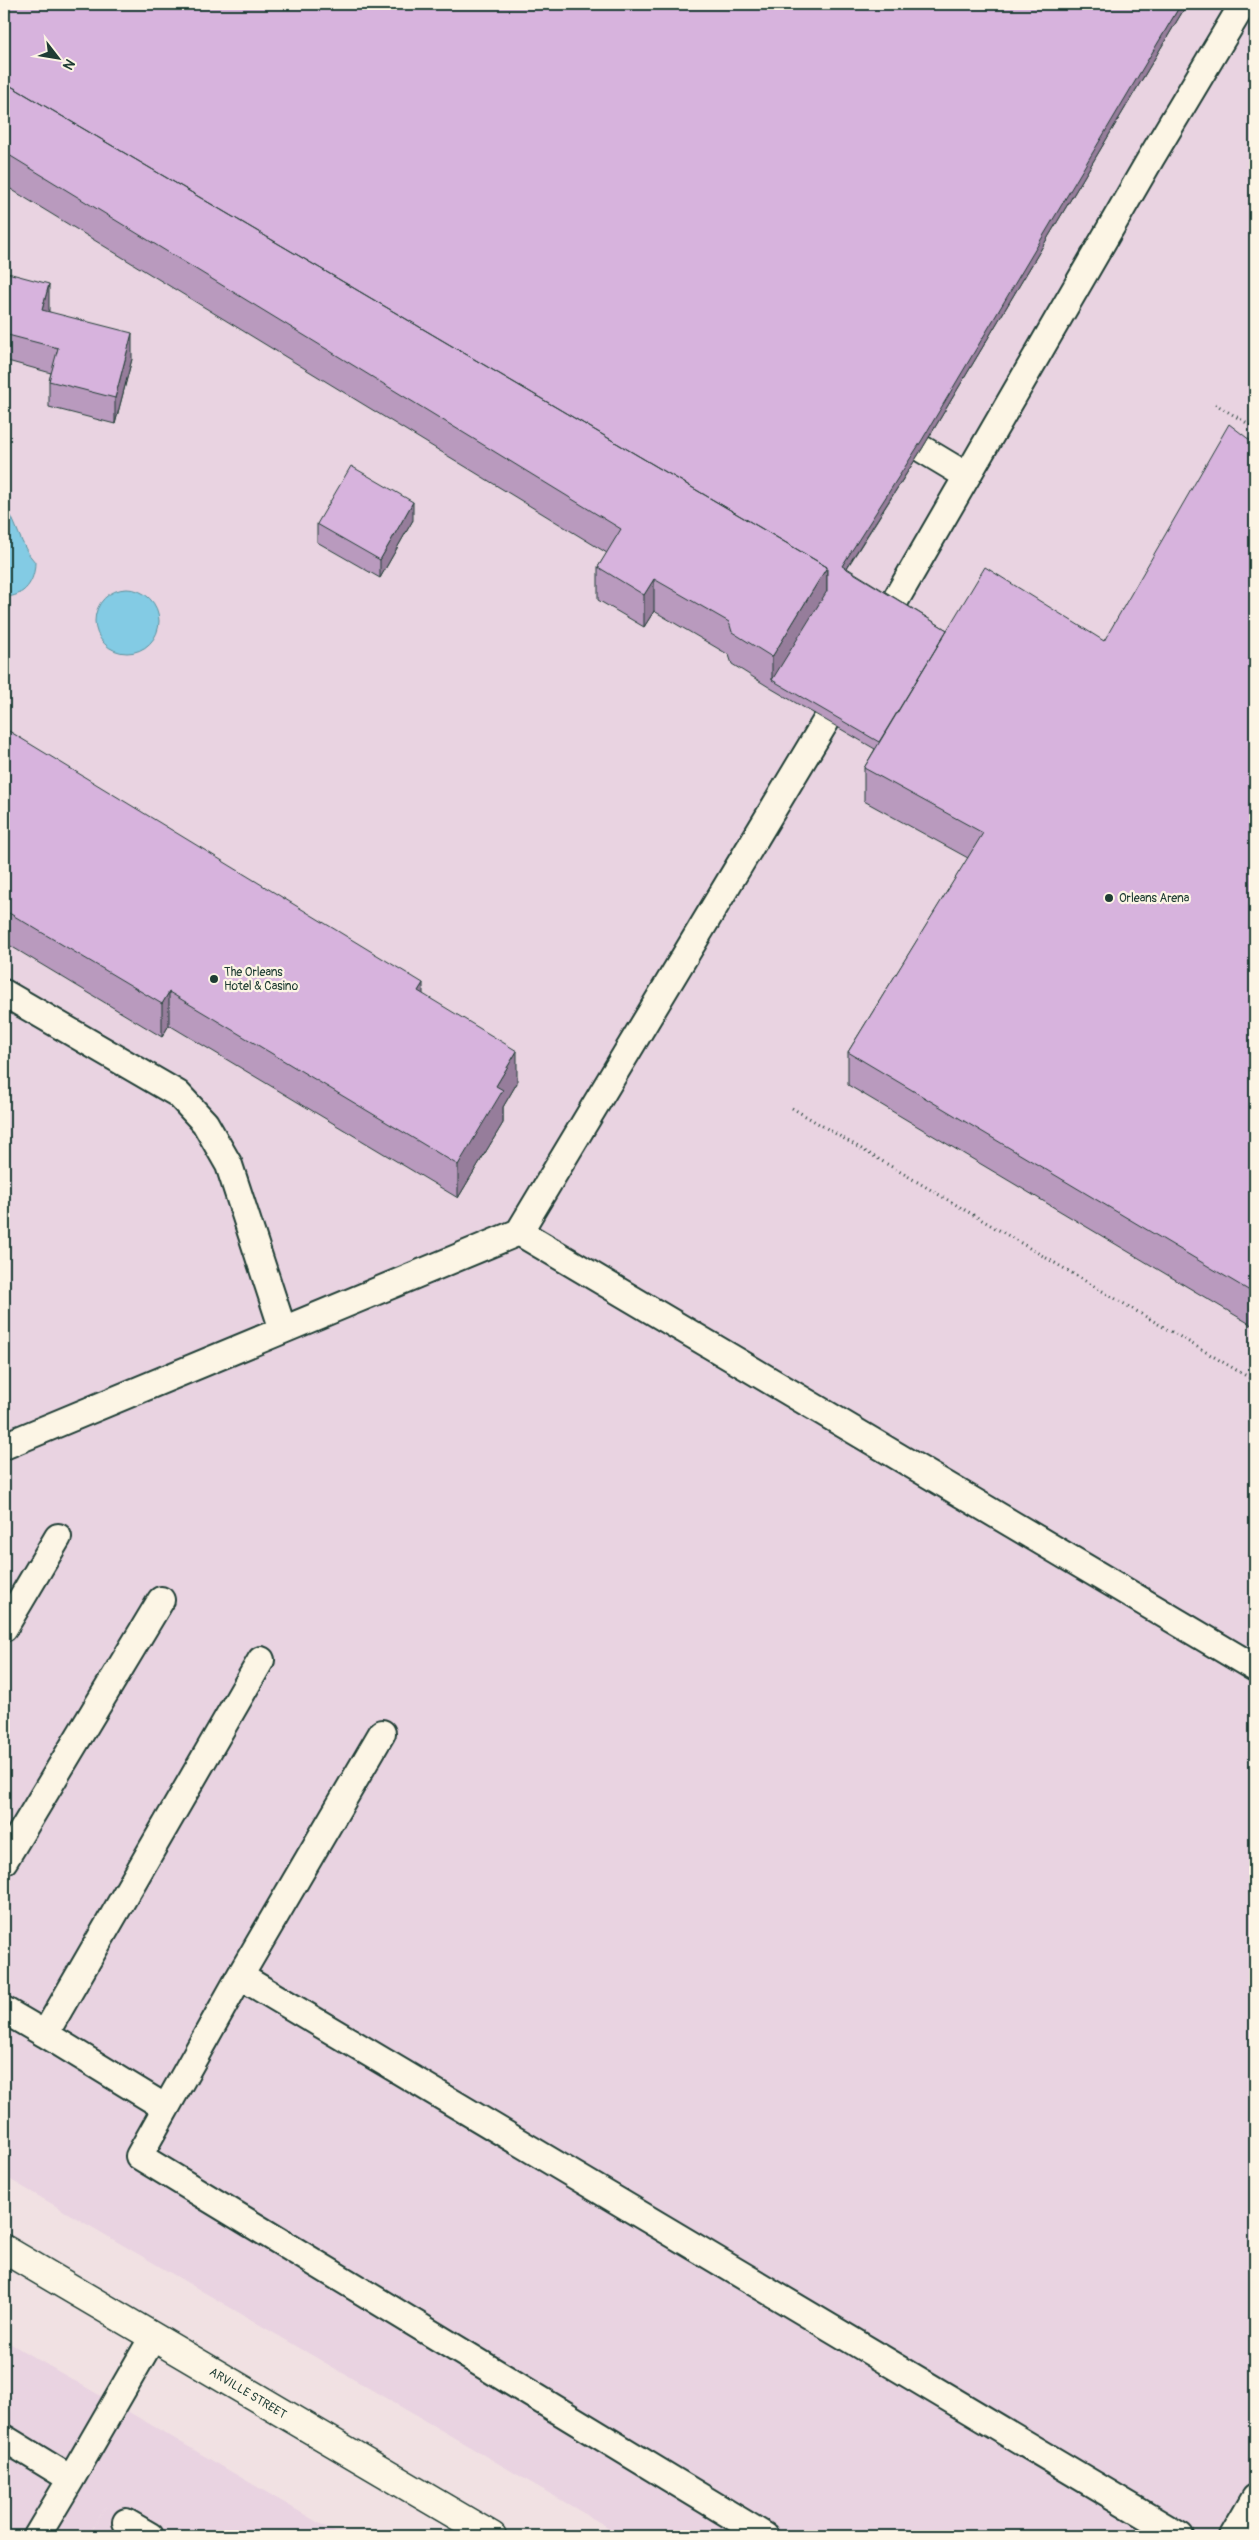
<svg xmlns="http://www.w3.org/2000/svg" width="1259" height="2540" viewBox="0 0 1259 2540" font-family="Pangolin,sans-serif">
<style>
.built{fill:#e9d3e1}
.water{fill:#83cbe4;stroke:#5b929e}
.lines{fill:none;stroke-linecap:round;stroke-linejoin:round}
.service-casing{stroke:#1f3d34;stroke-width:30}
.secondary-casing{stroke:#1f3d34;stroke-width:31}
.path{stroke:#1f3d34;stroke-width:3;stroke-dasharray:1 4;stroke-linecap:butt}
.service{stroke:#fcf5e5;stroke-width:26}
.secondary{stroke:#fcf5e5;stroke-width:28}
.wall{fill:#b99abe;stroke:#1f3d34}
.shaded-wall{fill:#967d9b;stroke:#1f3d34}
.building{fill:#d7b3dd;stroke:#1f3d34}
.poi-dot{fill:#1f3d34;stroke:#fcf5e5;stroke-width:2}
.labels{text-anchor:middle;stroke-width:4.5;stroke-linejoin:round;paint-order:stroke}
.poi-label{font-size:12px;fill:#1f3d34;stroke:#fcf5e5;text-anchor:start}
.street-label{font-size:12px;fill:#1f3d34;stroke:#fcf5e5}
</style>
<rect width="100%" height="100%" fill="#f1e1e3"/>
<filter id="ink" filterUnits="userSpaceOnUse"><feTurbulence type="fractalNoise" baseFrequency=".02" numOctaves="2"/><feDisplacementMap in="SourceGraphic" scale="10" xChannelSelector="R" yChannelSelector="G"/><feConvolveMatrix kernelMatrix="1 2 1 2 8 2 1 2 1" color-interpolation-filters="sRGB"/></filter>
<g filter="url(#ink)">
<path class="built" d="M4 4H1255V2536H623L4 2176Z
M4 2340 153 2426 341 2536H89L108 2503 88 2536H4Z"/>
<path class="water" d="M4 504C17 522 20 546 35 562 35 581 25 597 4 597Z
M95 621a32 32 0 1 1 64 0a32 32 0 1 1-64 0Z"/>
<g class="lines">
<defs>
<path id="service" d="M922 449 967 476
M892 606 1151 158 1243 4
M4 993 178 1094 205 1123 229 1165 283 1330
M519 1232 1255 1668
M4 1446 519 1232 826 721
M4 1628 58 1537
M382 1733 240 1976 1180 2536
M4 1861 161 1600
M240 1976 139 2156 765 2536
M4 2010 45 2034
M166 2108 45 2034 261 1660
M4 2438 71 2479 153 2337
M126 2522 150 2536
M37 2536 71 2479
M1233 2536 1255 2498"/>
<path id="secondary" d="M4 2249 492 2536"/>
</defs>
<use href="#service" class="service-casing"/>
<use href="#secondary" class="secondary-casing"/>
<path class="path" d="M1215 404 1255 428
M792 1108 1255 1381"/>
<use href="#service" class="service"/>
<use href="#secondary" class="secondary"/>
</g>
<path class="wall" d="M4 4H1187L922 449 847 568 947 630 1104 641 1255 444V1327L848 1085V1052L968 858 864 801V768L875 749 772 689 732 664 729 655 654 611 644 627 598 600V567L607 553 4 185Z
M4 272 49 310 48 311 132 359 115 424 49 407V381L51 373 4 360Z
M413 520 380 578 317 542V524Z
M4 728 423 994 517 1083 503 1107V1123L458 1198 169 1025 162 1037 4 942Z"/>
<path class="shaded-wall" d="M1181 4H1187L922 449 842 575V566Z
M49 284V310L42 336V310Z
M132 333V359L115 424V398Z
M413 502V520L380 578V560Z
M827 567V600L772 680V657Z
M654 579V611L644 627V595Z
M423 983V1015L418 991Z
M169 992V1025L162 1037V1004Z
M517 1051V1083L503 1107V1123L458 1198V1165L496 1086Z"/>
<path class="building" d="M4 4H1181L922 440 842 566 947 630 879 742 772 680 827 591V567L4 82Z
M4 82 827 567 772 657 732 632 729 622 654 579 644 595 598 567 621 529 4 152Z
M4 272 49 284 42 310 132 333 115 398 49 381 58 348 4 334Z
M1229 424 1255 444V1294L848 1052 983 833 864 768 985 567 1104 641Z
M351 466 413 502 380 560 317 524Z
M4 728 423 983 418 991 517 1051 496 1086 503 1090 458 1165 169 992 162 1004 4 910Z
M77 2531 87 2536H74Z"/>
</g>
<g class="poi-dot">
<circle cx="1109" cy="898" r="5"/>
<circle cx="214" cy="979" r="5"/>
</g>
<g class="labels">
<g class="poi-label">
<text x="1119" y="902">Orleans Arena</text>
<text x="224" y="976">The Orleans<tspan x="224" dy="14">Hotel &amp; Casino</tspan></text>
</g>
<g class="street-label">
<text transform="translate(248 2393) rotate(31)" y="4">ARVILLE STREET</text>
</g>
</g>
<rect width="1259" height="2540" fill="none" stroke="#fcf5e5" stroke-width="20"/>
<rect x="10" y="10" width="1239" height="2520" fill="none" stroke="#1f3d34" stroke-width="2" filter="url(#ink)"/>
<g transform="translate(58 58) rotate(121)" stroke="#fcf5e5" stroke-width="4" paint-order="stroke">
<path d="M0-4L9 19L0 12L-9 19Z" fill="#1f3d34"/>
<text y="-8" font-size="14" font-weight="bold" text-anchor="middle" fill="#1f3d34">N</text>
</g>
</svg>
